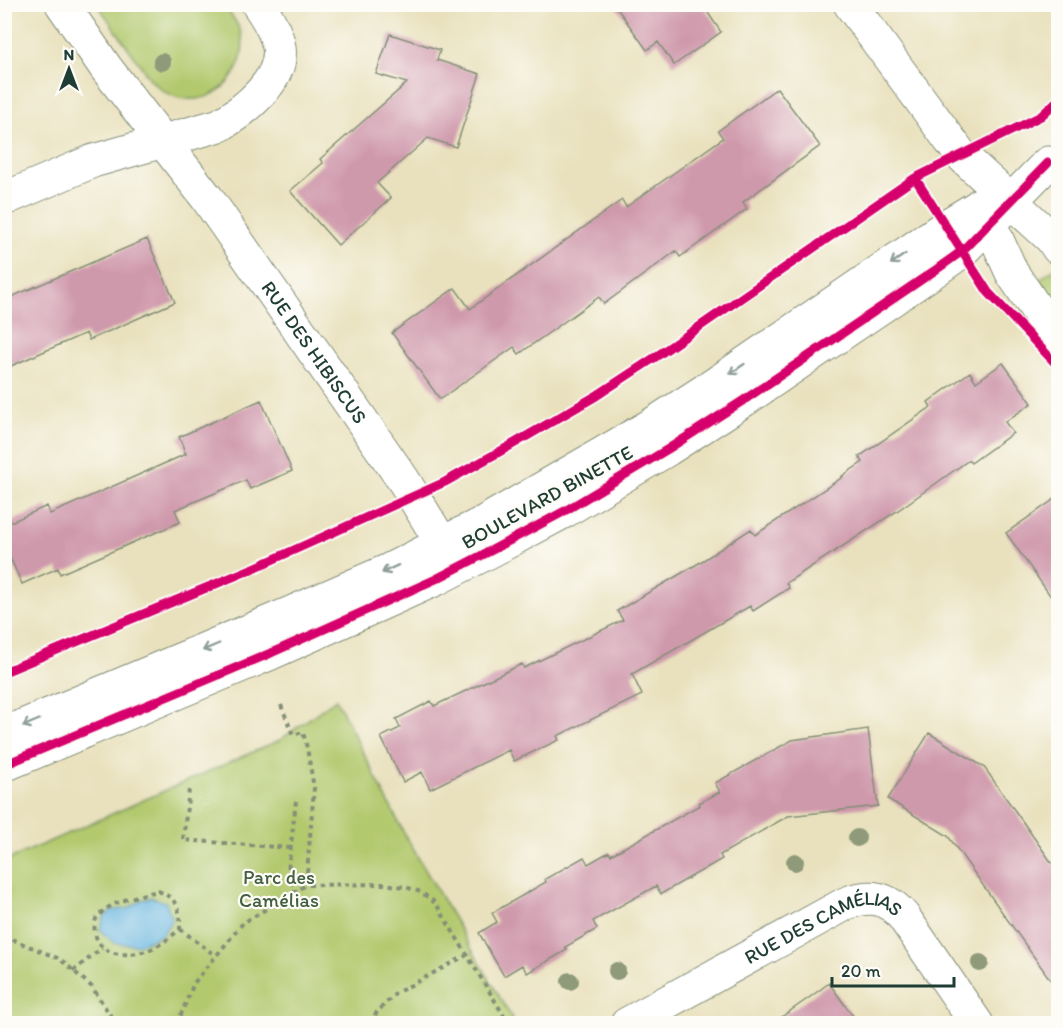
<svg xmlns="http://www.w3.org/2000/svg" width="1063" height="1028" viewBox="0 0 1063 1028" font-family="Itim,sans-serif">
<style>
.green{fill:#b2c96e;stroke:#688351;stroke-width:1.5}
.water{fill:#64b4df;stroke:#42788a;stroke-width:1.5}
.building{fill:#cf99ac}
.lines{fill:none;stroke-linecap:round;stroke-linejoin:round}
.minor-casing{stroke:#848f78;stroke-width:35}
.path{stroke:#848f78;stroke-width:4;stroke-dasharray:4.5 4.5;stroke-linecap:butt}
.minor{stroke:#fff;stroke-width:33}
.cycleway-casing{stroke:#fdfcf7;stroke-width:13}
.cycleway{stroke:#d6006c;stroke-width:9}
.tree{fill:#8e9a79}
.oneway{stroke:#8f9e9a}
.labels{text-anchor:middle;stroke-width:4.5;stroke-linejoin:round;paint-order:stroke}
.street-label{font-size:20px;fill:#1f3d34;stroke:#fdfcf7}
.park-label{font-size:20px;fill:#446042;stroke:#fdfcf7}
</style>
<rect width="100%" height="100%" fill="#fdfcf7"/>
<filter id="ink" filterUnits="userSpaceOnUse"><feTurbulence type="fractalNoise" baseFrequency=".0167" numOctaves="2"/><feDisplacementMap in="SourceGraphic" scale="12" xChannelSelector="R" yChannelSelector="G"/><feConvolveMatrix kernelMatrix="1 2 1 2 8 2 1 2 1" color-interpolation-filters="sRGB"/></filter>
<filter id="wash" filterUnits="userSpaceOnUse"><feTurbulence type="fractalNoise" baseFrequency=".008" numOctaves="4" result="noise"/><feDisplacementMap in="SourceGraphic" scale="24" xChannelSelector="R" yChannelSelector="G"/><feGaussianBlur stdDeviation="1.35" result="paint"/><feColorMatrix in="noise" values="0 0 0 0 0 0 0 0 0 0 0 0 0 0 0 0 0 1.4 0 .05"/><feComposite in="paint" operator="in"/></filter>
<g filter="url(#wash)">
<rect width="100%" height="100%" fill="#e9e1bd"/>
<path class="green" d="M98 5H224C230 13 238 23 241 33 250 65 221 103 187 99 172 98 160 90 150 79Z
M1058 266V306L1040 279Z
M336 699 406 837 512 1018 510 1024H5V861L280 740Z"/>
<path class="water" d="M151 897 166 902 172 920 162 935 138 945 114 943 100 930 104 917 112 910 127 909 142 900Z"/>
<g id="blocks">
<path class="building" d="M614 4H702L721 32 674 65 658 42 647 50Z
M390 34 440 50 437 60 480 74 456 147 428 138 377 183 391 198 338 245 290 191 323 163 320 159 407 83 376 74Z
M777 88 820 146 743 202 747 209 680 257 676 251 604 304 599 297 519 354 514 347 440 399 392 333 455 288 470 309 622 200 626 207 723 138 718 131Z
M147 239 175 302 89 340 86 333 4 369V300Z
M1003 363 1032 403 1005 422 1013 433 971 463 969 460 897 511 786 583 789 588 753 611 750 606 632 674 642 695 557 736 559 740 514 761 509 750 430 789 422 772 403 782 381 737 400 728 396 719 431 701 434 706 522 664 524 668 623 620 617 611 699 563 751 529 755 535 843 477 842 476 863 462 859 457 931 407 928 402 970 372 976 382Z
M261 400 292 471 250 489 246 480 175 510 180 522 60 574 58 568 22 584 4 544V525L47 506 50 514 186 454 179 437Z
M1059 496V608L1006 533Z
M868 729 878 806 788 816 720 855 722 859 661 894 656 886 593 921 597 929 565 947 567 950 527 973 522 965 504 976 479 933 497 922 492 913 546 882 545 879 584 857 588 864 609 852 611 855 700 805 699 803 720 792 715 783 792 740Z
M929 733 984 767 1059 873V992L948 836 888 799Z
M829 983 858 1023H773L813 995Z"/>
</g>
</g>
<g filter="url(#ink)">
<use href="#blocks" fill-opacity="0" stroke="#848f78" stroke-width="1.5"/>
<g class="lines">
<defs>
<g id="minor">
<path id="s1" d="M62 4 106 68 207 198 404 481 454 563"/>
<path d="M850 4 961 155 1052 239 1058 248"/>
<path d="M4 199 93 161 220 125C245 110 284 80 279 47 276 31 267 17 258 4"/>
<path d="M981 204 1012 273 1058 341"/>
<path d="M4 734 291 613 389 570 483 523 650 426 715 384 946 226 1002 192"/>
<path d="M4 765 271 653 436 579 494 549 563 512 668 449 744 400 937 269 962 251 1048 163"/>
<path id="s2" d="M627 1024 845 904C868 894 886 896 903 916L977 1024"/>
</g>
</defs>
<use href="#minor" class="minor-casing"/>
<path class="path" d="M281 705 293 735 303 732 307 748 314 788 306 885
M189 790 183 840 290 848
M296 801 288 871 296 891
M158 891C177 898 181 910 180 929 171 937 161 945 149 950 129 957 100 958 95 933 94 927 94 919 99 915 112 901 140 895 158 891Z
M180 929 216 956
M4 936 60 959 92 987 116 1024
M73 971 102 948
M177 1024 194 983 243 923 306 885 384 884 405 887 418 891 431 899 438 907 509 1024
M371 1024 377 1012 396 993 467 955"/>
<use href="#minor" class="minor"/>
<defs>
<path id="cycleway" d="M915 178 988 292 1058 366
M4 672 254 568 445 482 508 447 596 396 654 358 915 178 1041 116 1058 100
M4 765 271 653 436 579 494 549 563 512 668 449 744 400 937 269 962 251 1048 163"/>
</defs>
<use href="#cycleway" class="cycleway-casing"/>
<use href="#cycleway" class="cycleway"/>
</g>
<g class="tree">
<circle cx="162" cy="62" r="9"/>
<circle cx="857" cy="838" r="9"/>
<circle cx="795" cy="862" r="9"/>
<circle cx="980" cy="963" r="9"/>
<circle cx="617" cy="971" r="9"/>
<circle cx="570" cy="981" r="9"/>
</g>
<defs><path id="oneway-shaft" d="M-6 0H5M1.5-3L5.5 0L1.5 3" fill="none" stroke-width="1.6" stroke-linecap="round" stroke-linejoin="round" transform="scale(1.5)"/></defs>
<g class="oneway">
<use href="#oneway-shaft" transform="translate(898 259) rotate(146)"/>
<use href="#oneway-shaft" transform="translate(737 369) rotate(146)"/>
<use href="#oneway-shaft" transform="translate(390 569) rotate(155)"/>
<use href="#oneway-shaft" transform="translate(211 647) rotate(157)"/>
<use href="#oneway-shaft" transform="translate(31 723) rotate(157)"/>
</g>
</g>
<g class="labels">
<g class="street-label">
<text dy="7" stroke="none"><textPath href="#s1" startOffset="430">RUE DES HIBISCUS</textPath></text>
<text transform="translate(547 497) rotate(-29)" y="7">BOULEVARD BINETTE</text>
<text dy="7" stroke="none"><textPath href="#s2" startOffset="222">RUE DES CAMÉLIAS</textPath></text>
</g>
<g class="park-label">
<text x="279" y="884">Parc des<tspan x="279" dy="23">Camélias</tspan></text>
</g>
</g>
<rect width="1063" height="1028" fill="none" stroke="#fdfcf7" stroke-width="24"/>
<g transform="translate(69 69)" stroke="#fdfcf7" stroke-width="4.5" paint-order="stroke">
<path d="M0-4.5L10 22L0 15L-10 22Z" fill="#1f3d34"/>
<text y="-9" font-size="16" font-weight="bold" text-anchor="middle" fill="#1f3d34">N</text>
</g>
<path d="M832 977v9h122v-9" fill="none" stroke="#1f3d34" stroke-width="3"/>
<text x="841" y="977" font-size="18" fill="#1f3d34" stroke="#fdfcf7" stroke-width="4.5" paint-order="stroke">20 m</text>
</svg>
